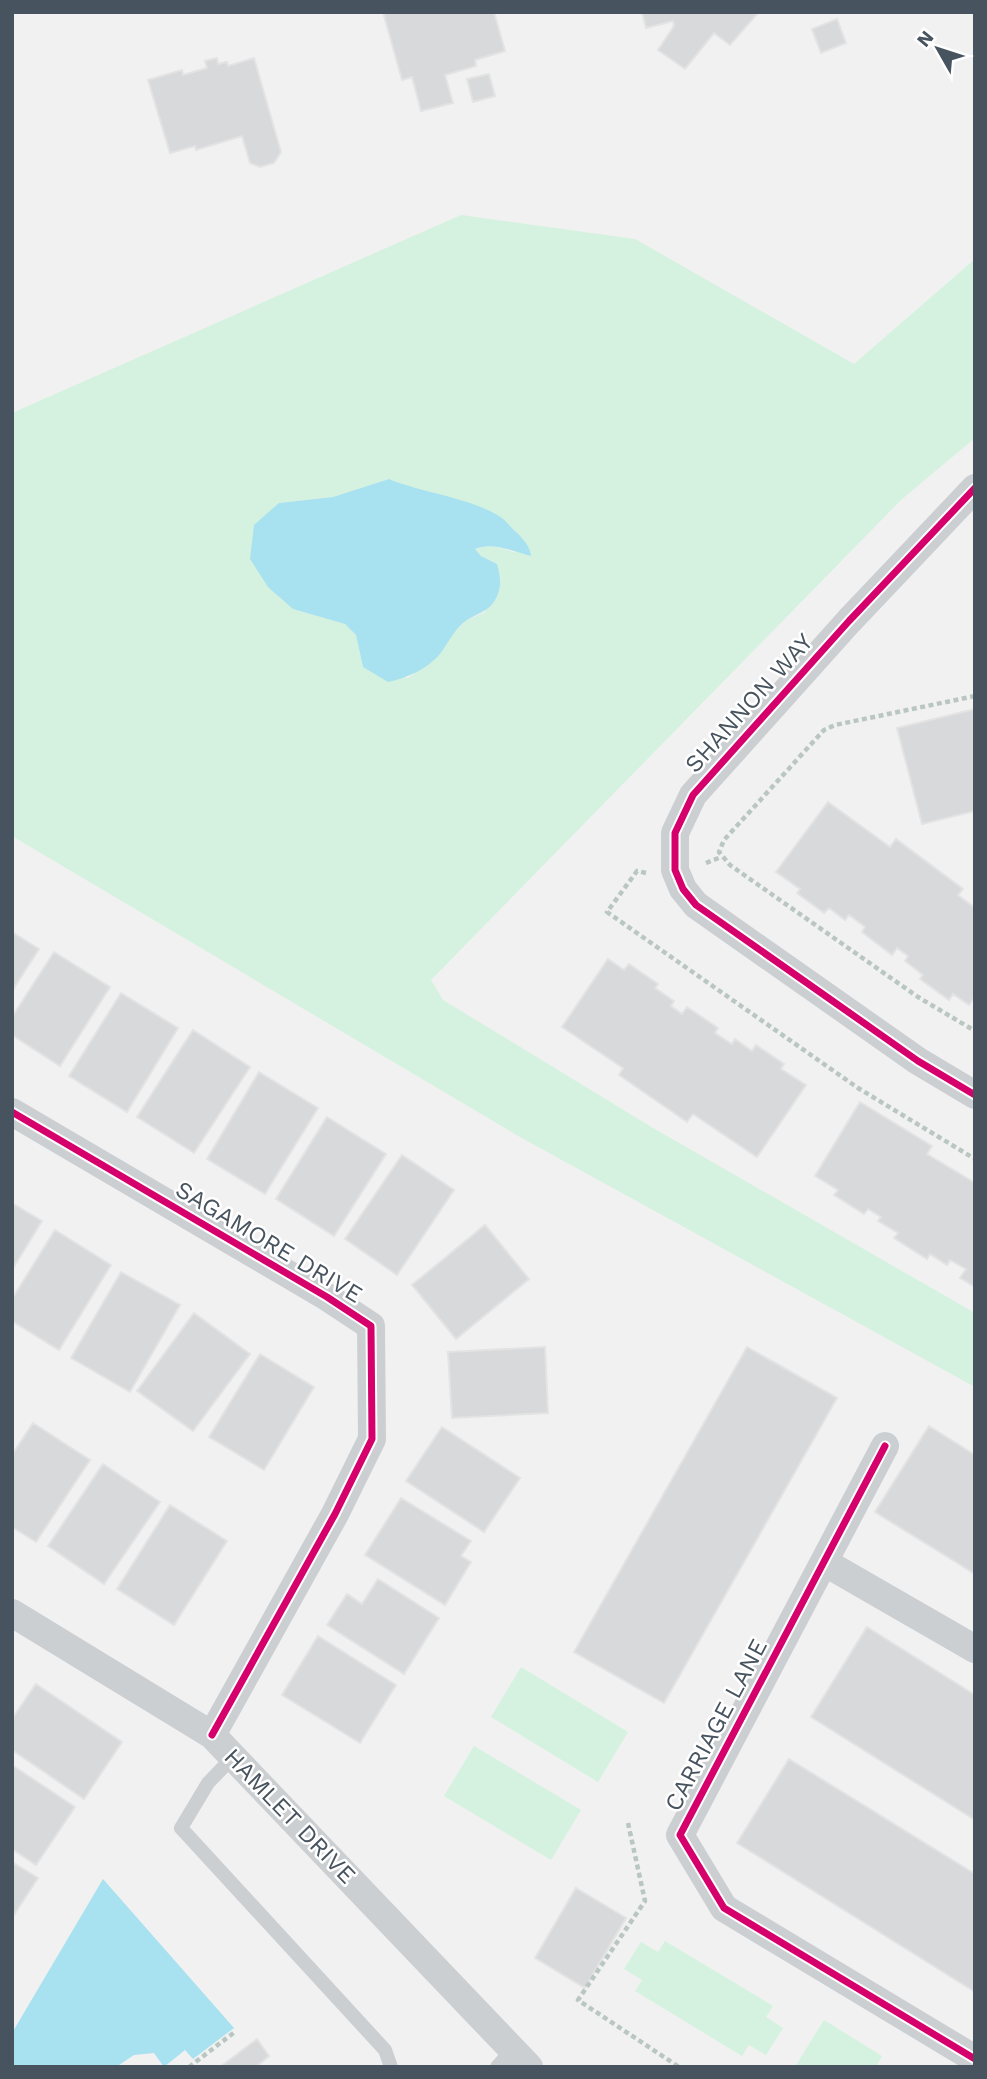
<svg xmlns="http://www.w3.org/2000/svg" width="987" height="2079" viewBox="0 0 987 2079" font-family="'Work Sans',sans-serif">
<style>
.green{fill:#d4f2df;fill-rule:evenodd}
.water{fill:#a8e1f0}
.building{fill:#d8d9db;stroke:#e3e3e4;stroke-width:2}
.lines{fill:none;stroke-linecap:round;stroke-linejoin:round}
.path{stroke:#b9c6c2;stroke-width:4.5;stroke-dasharray:5 3.5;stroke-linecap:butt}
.service{stroke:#cccfd2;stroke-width:14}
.minor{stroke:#cccfd2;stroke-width:28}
.cycleway-casing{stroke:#fff;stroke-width:11}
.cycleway{stroke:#d6006c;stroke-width:7}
.labels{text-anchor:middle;stroke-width:5;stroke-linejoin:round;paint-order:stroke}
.street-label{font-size:24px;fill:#47535e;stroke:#fff}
</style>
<rect width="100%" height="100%" fill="#f1f1f1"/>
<path class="green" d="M461 215 635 239 854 364 975 259V438L902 499 431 980 443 1000 653 1128 975 1313V1387L520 1137 12 836V413ZM389 479 411 489 464 501 517 553C503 549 489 542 475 549L481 556 497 564 485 612 465 621 450 637 439 655 408 678 363 667 356 635 345 624 293 609 279 503 333 497Z
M521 1667 628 1732 598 1782 491 1717Z
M474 1746 581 1810 551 1860 444 1796Z
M665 1941 773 2006 766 2017 783 2028 766 2055 749 2045 742 2056 635 1991 642 1980 624 1969 641 1942 658 1952Z
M824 2020 882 2056 876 2067H795Z"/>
<path class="water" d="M389 479C422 493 473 498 502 518 507 522 512 529 517 533 524 540 530 546 531 556 514 552 492 541 475 549L481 556 497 564C500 576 502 585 497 596 490 613 475 613 463 623 453 632 448 643 440 654 427 669 407 678 388 682L363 667 356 635 345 624 293 609 268 587 250 559 254 525 279 503 333 497Z
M103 1879 234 2028 193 2059 185 2050 164 2067 154 2053 134 2055 116 2067H12V2033Z"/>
<path class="building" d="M383 12H494L505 51 475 60 476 66 445 75 453 103 421 111 412 77 402 80Z
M642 12H759L730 45 714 33 685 69 658 50 674 26 673 21 646 28Z
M837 19 846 43 821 53 812 29Z
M217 58 218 64 227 62 228 66 254 58 281 152 274 163 260 167 250 163 242 136 196 150 195 146 170 153 148 80 182 70 183 75 207 68 205 61Z
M489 74 495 96 473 102 467 79Z
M975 709V811L922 824 897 728Z
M828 802 890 847 896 839 963 889 958 895 975 908V997L969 1005 953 994 949 1000 920 979 923 975 905 961 908 956 897 948 892 955 862 932 865 927 849 915 845 920 829 908 824 913 797 893 800 889 776 872Z
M12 932 39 949 12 991Z
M54 952 110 987 60 1066 12 1035V1017Z
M608 959 624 970 629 964 658 984 655 988 674 1001 671 1006 682 1014 687 1007 718 1028 715 1033 732 1044 735 1039 752 1051 756 1045 784 1064 781 1069 806 1085 757 1157 693 1114 687 1122 619 1075 623 1068 562 1027Z
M121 993 178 1028 127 1112 69 1076Z
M193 1030 250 1067 194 1153 137 1117Z
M259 1072 318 1108 265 1194 207 1159Z
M860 1102 932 1146 927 1154 975 1183V1287L960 1278 966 1269 950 1260 947 1265 930 1254 927 1259 894 1238 898 1233 878 1221 881 1217 868 1209 864 1214 834 1195 838 1190 815 1176Z
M327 1117 386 1154 334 1236 276 1199Z
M402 1155 454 1190 397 1275 345 1239Z
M12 1203 42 1221 12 1270Z
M485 1225 529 1279 456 1339 412 1285Z
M55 1230 111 1265 59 1350 12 1321V1299Z
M121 1272 180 1305 130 1392 71 1358Z
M194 1313 250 1354 193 1431 137 1391Z
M545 1347 548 1413 452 1418 448 1352Z
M747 1347 837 1398 664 1703 574 1652Z
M260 1354 314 1387 264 1470 209 1437Z
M33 1423 90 1460 36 1542 12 1527V1455Z
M929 1426 975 1455V1574L875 1512Z
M442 1427 520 1478 484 1532 406 1481Z
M103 1464 160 1502 104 1584 48 1546Z
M401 1498 471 1541 461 1556 471 1562 445 1605 365 1555Z
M170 1505 227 1541 174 1625 117 1589Z
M378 1579 439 1618 404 1674 327 1625 347 1594 362 1604Z
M867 1627 975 1695V1820L811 1717Z
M318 1636 396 1685 360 1743 282 1695Z
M36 1684 122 1742 84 1799 12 1750V1719Z
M789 1759 975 1874V1992L737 1843Z
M12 1765 75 1807 36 1865 12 1849Z
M12 1862 38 1878 12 1918Z
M576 1888 626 1918 585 1988 535 1958Z
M257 2039 269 2056 256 2067H220Z"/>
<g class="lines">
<path class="path" d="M975 696 835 725 824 730 724 840 719 852 730 865 918 997 975 1031
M706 863 721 857
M646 873 637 871 607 912 858 1088 975 1159
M628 1823 645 1901 578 2000 679 2067
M189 2067 236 2031"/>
<path class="service" d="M233 1757 208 1783 181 1828 385 2050 391 2067
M497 2067 513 2049"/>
<path class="minor" d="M975 488 849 621 693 795 675 833V870L683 889 696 905 918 1061 975 1095
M12 1112 327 1297 371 1326 372 1439 335 1514 212 1735
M885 1446 680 1835 724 1908 975 2059
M824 1562 975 1649
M12 1613 212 1735 529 2067"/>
<defs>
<path id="cycleway" d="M975 488 849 621 693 795 675 833V870L683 889 696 905 918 1061 975 1095
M12 1112 327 1297 371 1326 372 1439 335 1514 212 1735
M885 1446 680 1835 724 1908 975 2059"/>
</defs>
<use href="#cycleway" class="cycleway-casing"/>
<use href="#cycleway" class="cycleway"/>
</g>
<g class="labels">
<g class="street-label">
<text transform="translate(749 703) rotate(-48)" y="8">SHANNON WAY</text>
<text transform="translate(269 1242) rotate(31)" y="8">SAGAMORE DRIVE</text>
<text transform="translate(716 1725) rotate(-62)" y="8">CARRIAGE LANE</text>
<text transform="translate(290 1816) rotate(46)" y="8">HAMLET DRIVE</text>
</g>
</g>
<rect width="987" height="2079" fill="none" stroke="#47535e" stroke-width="28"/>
<g transform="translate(938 49) rotate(309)" stroke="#ffffff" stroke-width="5" paint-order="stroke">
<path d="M0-5L12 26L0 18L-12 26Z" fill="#47535e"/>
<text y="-10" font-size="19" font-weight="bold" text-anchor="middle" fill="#47535e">N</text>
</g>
</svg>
